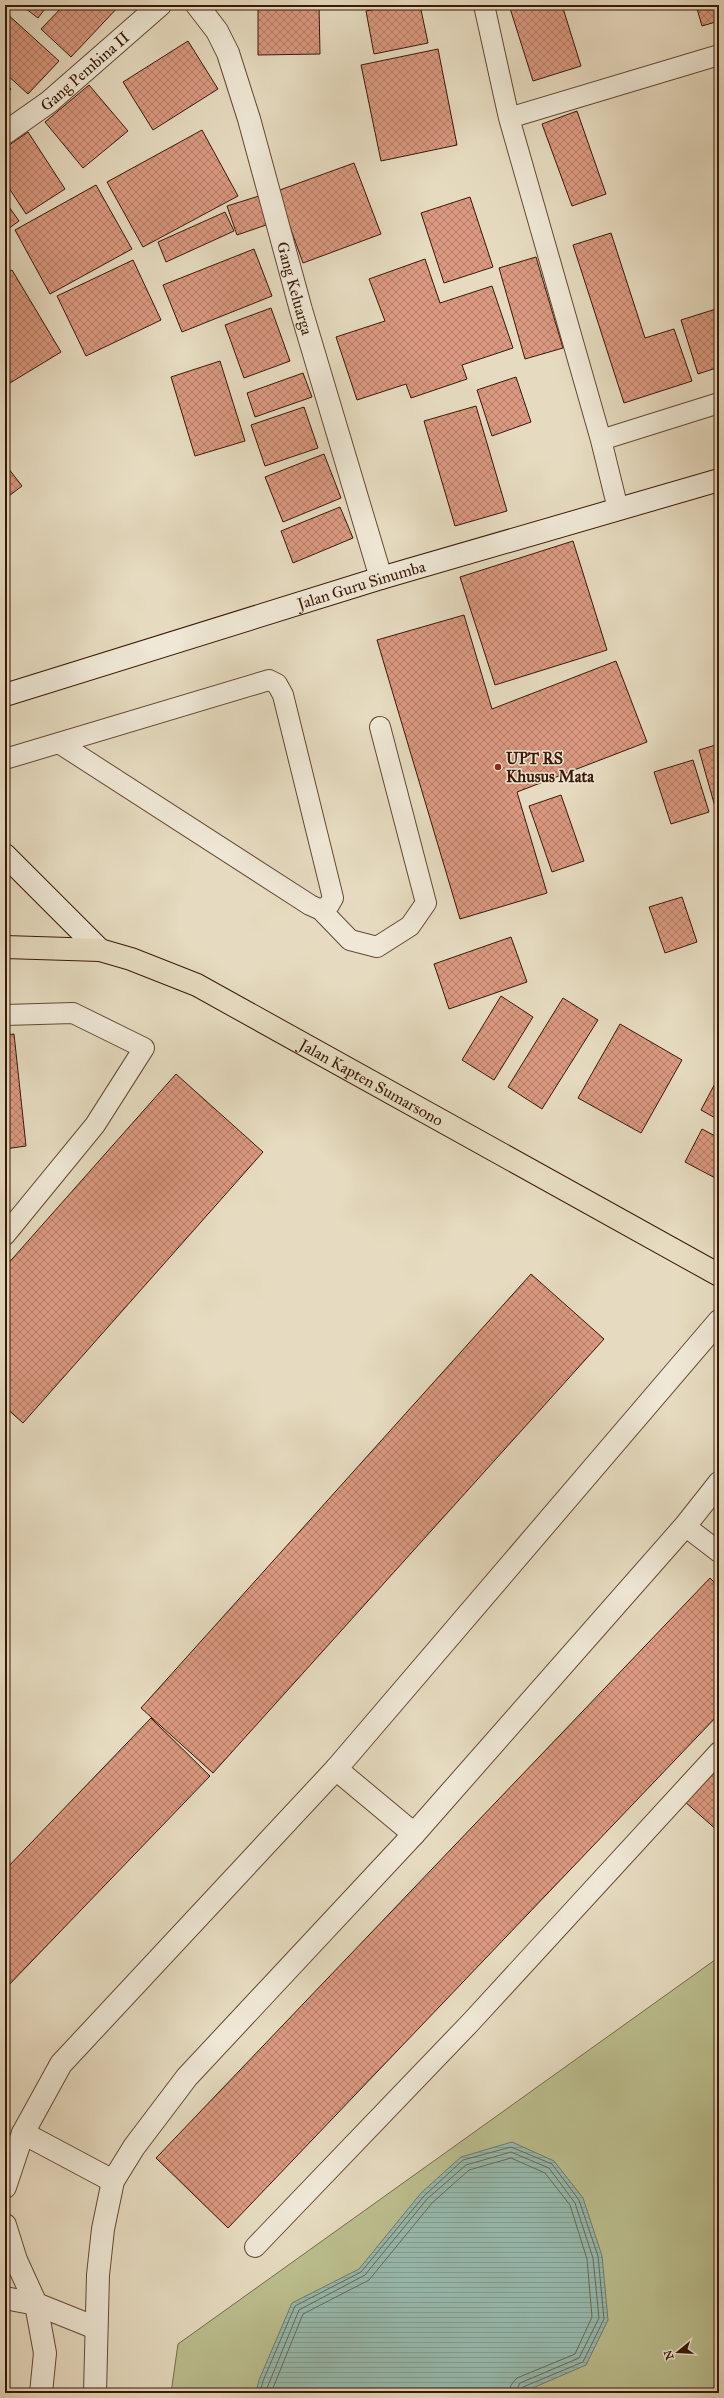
<svg xmlns="http://www.w3.org/2000/svg" width="724" height="2398" viewBox="0 0 724 2398" font-family="'IM FELL Great Primer',serif">
<style>
.green{fill:#bbbe8e;stroke:#7a6b4a}
.water{fill:url(#water-rules);stroke:#717a6b}
.lines{fill:none;stroke-linecap:round;stroke-linejoin:round}
.shore{stroke:#686a5a;stroke-width:1}
.building{fill:url(#building-cross-hatch);stroke:#391805}
.lane-casing{stroke:#644934;stroke-width:22}
.street-casing{stroke:#644934;stroke-width:24}
.secondary-casing{stroke:#391805;stroke-width:24}
.highway-casing{stroke:#391805;stroke-width:24}
.lane{stroke:#efe8d6;stroke-width:20}
.street{stroke:#efe8d6;stroke-width:22}
.secondary{stroke:#efe8d6;stroke-width:22}
.highway{stroke:#e6dbc0;stroke-width:22}
.poi-dot{fill:#8f2418;stroke:#efe8d6;stroke-width:1.5}
.labels{text-anchor:middle;stroke-width:3;stroke-linejoin:round;paint-order:stroke}
.street-label{font-size:16px;fill:#391805;stroke:#efe8d6}
.poi-label{font-size:16px;font-weight:bold;fill:#391805;stroke:#efe8d6;text-anchor:start}
</style>
<defs>
<pattern id="water-rules" width="6" height="5" patternUnits="userSpaceOnUse"><rect width="6" height="5" fill="#97bbaf"/><path d="M0 2.5h6" fill="none" stroke="#83a095"/></pattern>
<pattern id="building-cross-hatch" width="8" height="8" patternUnits="userSpaceOnUse"><rect width="8" height="8" fill="#da9980"/><path d="M0 0l8 8M0 8l8-8" fill="none" stroke="#b27c67"/></pattern>
</defs>
<rect width="100%" height="100%" fill="#e6dbc0"/>
<filter id="stains"><feTurbulence type="fractalNoise" baseFrequency=".005" numOctaves="4"/><feColorMatrix values="0 0 0 0 .2 0 0 0 0 .09 0 0 0 0 .02 0 0 0 .5 -.17"/></filter>
<radialGradient id="worn" r=".72"><stop offset=".6" stop-color="#630" stop-opacity="0"/><stop offset="1" stop-color="#630" stop-opacity=".3"/></radialGradient>
<path class="green" d="M719 1957V2393H171L178 2344Z"/>
<path class="water" d="M512 2142 554 2161 583 2198 602 2256 608 2320 586 2365 521 2393H256L259 2380 292 2303 359 2269 421 2193 461 2157Z"/>
<g class="lines">
<path class="shore" d="M260 2393 263 2381 295 2306 361 2272 424 2196 463 2160 511 2147 552 2164 579 2200 598 2256 604 2319 583 2362 523 2387 520 2393
M265 2393 299 2310 365 2275 427 2199 466 2165 511 2152 549 2168 575 2203 593 2258 599 2318 579 2358 520 2383 515 2393
M271 2393 303 2314 369 2280 432 2203 469 2170 511 2158 545 2173 570 2205 587 2259 592 2317 575 2354 517 2378 511 2385 509 2393"/>
</g>
<path class="building" d="M21 5H48L38 18Z
M64 5H120L71 57 41 29Z
M258 5H319L320 54 258 55Z
M397 5H420L428 43 374 54 366 11Z
M509 5H562L581 66 533 81Z
M696 5H719V21L702 26Z
M5 12 59 61 28 94 5 73Z
M188 41 218 89 153 130 123 82Z
M438 49 457 145 381 161 361 65Z
M5 83 11 89 5 96Z
M89 85 128 131 83 168 45 122Z
M577 111 606 194 572 206 542 124Z
M202 130 238 196 143 247 107 182Z
M28 132 65 189 26 214 5 182V148Z
M354 163 381 234 303 263 277 191Z
M96 185 132 249 50 294 15 230Z
M259 196 269 224 237 235 227 206Z
M470 197 493 267 444 283 421 213Z
M5 201 19 221 5 231Z
M225 212 234 231 166 262 158 242Z
M611 233 645 338 674 329 692 381 624 403 573 245Z
M254 249 272 296 182 332 163 285Z
M536 257 563 348 525 359 499 268Z
M425 259 440 303 492 286 513 348 462 365 467 379 411 398 406 384 357 400 336 337 385 321 369 279Z
M133 260 161 320 86 356 57 296Z
M12 270 61 352 5 386V274Z
M271 308 290 361 244 378 225 325Z
M719 308V367L698 374 681 320Z
M220 361 245 441 195 456 171 377Z
M303 373 312 397 255 417 247 393Z
M516 377 531 422 492 436 477 390Z
M476 406 507 511 455 526 424 421Z
M304 407 318 448 265 466 251 425Z
M324 454 341 498 283 522 265 477Z
M5 464 22 486 5 499Z
M340 507 353 538 293 563 281 531Z
M573 541 607 650 495 685 460 577Z
M464 615 492 709 616 661 647 742 517 792 547 893 460 919 377 640Z
M719 744V821L699 750Z
M693 760 709 812 671 824 654 772Z
M561 795 584 861 552 872 529 806Z
M682 897 697 942 665 953 649 907Z
M511 937 527 982 449 1009 434 964Z
M501 996 533 1017 494 1080 462 1060Z
M563 998 598 1020 542 1109 508 1087Z
M620 1024 682 1060 641 1133 578 1098Z
M14 1034 26 1146 5 1149V1035Z
M176 1074 263 1152 23 1423 5 1407V1267Z
M719 1076V1120L701 1110Z
M702 1129 719 1138V1180L685 1162Z
M531 1274 604 1339 213 1773 141 1708Z
M710 1578 719 1587V1714L228 2228 156 2158Z
M151 1718 210 1776 5 1989V1870Z
M719 1761V1832L684 1801Z"/>
<g class="lines">
<defs>
<path id="lane" d="M484 5 509 118 601 440 719 403
M509 118 719 55
M601 440 618 509
M5 759 269 680 277 684 283 695 333 898 329 905 321 910 310 905 59 743
M321 910 350 940 377 947 410 926 426 903 380 727
M5 1015 73 1013 144 1048 95 1125 5 1235
M685 1526 719 1552
M255 2247 470 2023 719 1752"/>
<g id="street">
<path id="s1" d="M197 5 217 31 228 53 249 119 301 310 381 578"/>
<path id="s2" d="M5 133 49 102 160 5"/>
<path d="M336 1769 414 1834"/>
<path d="M23 2133 113 2181"/>
<path d="M5 2187 23 2133 61 2064 336 1769 719 1321"/>
<path d="M5 2225 16 2260 36 2304 45 2353 41 2393"/>
<path d="M5 2298 36 2304 96 2328"/>
<path d="M95 2393 98 2275 103 2229 113 2181 134 2147 187 2077 414 1834 685 1526 719 1483"/>
</g>
<g id="secondary">
<path id="s3" d="M5 695 381 578 719 480"/>
<path d="M5 855 100 950"/>
</g>
<g id="highway">
<path id="s4" d="M5 947 100 950 131 959 197 985 719 1275"/>
</g>
</defs>
<use href="#lane" class="lane-casing"/>
<use href="#street" class="street-casing"/>
<use href="#secondary" class="secondary-casing"/>
<use href="#highway" class="highway-casing"/>
<use href="#lane" class="lane"/>
<use href="#street" class="street"/>
<use href="#secondary" class="secondary"/>
<use href="#highway" class="highway"/>
</g>
<circle class="poi-dot" cx="498" cy="767" r="4"/>
<g class="labels">
<g class="street-label">
<text dy="6" stroke="none"><textPath href="#s2" startOffset="101">Gang Pembina II</textPath></text>
<text dy="6" stroke="none"><textPath href="#s1" startOffset="302">Gang Keluarga</textPath></text>
<text dy="6" stroke="none"><textPath href="#s3" startOffset="373">Jalan Guru Sinumba</textPath></text>
<text dy="6" stroke="none"><textPath href="#s4" startOffset="398">Jalan Kapten Sumarsono</textPath></text>
</g>
<g class="poi-label">
<text x="506" y="764">UPT RS<tspan x="506" dy="18">Khusus Mata</tspan></text>
</g>
</g>
<rect width="724" height="2398" fill="none" stroke="#e6dbc0" stroke-width="20"/>
<rect x="6" y="6" width="712" height="2386" fill="none" stroke="#391805" stroke-width="2"/>
<rect x="10" y="10" width="704" height="2378" fill="none" stroke="#391805"/>
<g transform="translate(678 2352) rotate(252)" stroke="#efe8d6" stroke-width="3" paint-order="stroke">
<path d="M0-3L7 15L0 10L-7 15Z" fill="#391805"/>
<text y="-6" font-size="11" font-weight="bold" text-anchor="middle" fill="#391805">N</text>
</g>
<rect width="100%" height="100%" filter="url(#stains)"/>
<rect width="100%" height="100%" fill="url(#worn)"/>
</svg>
